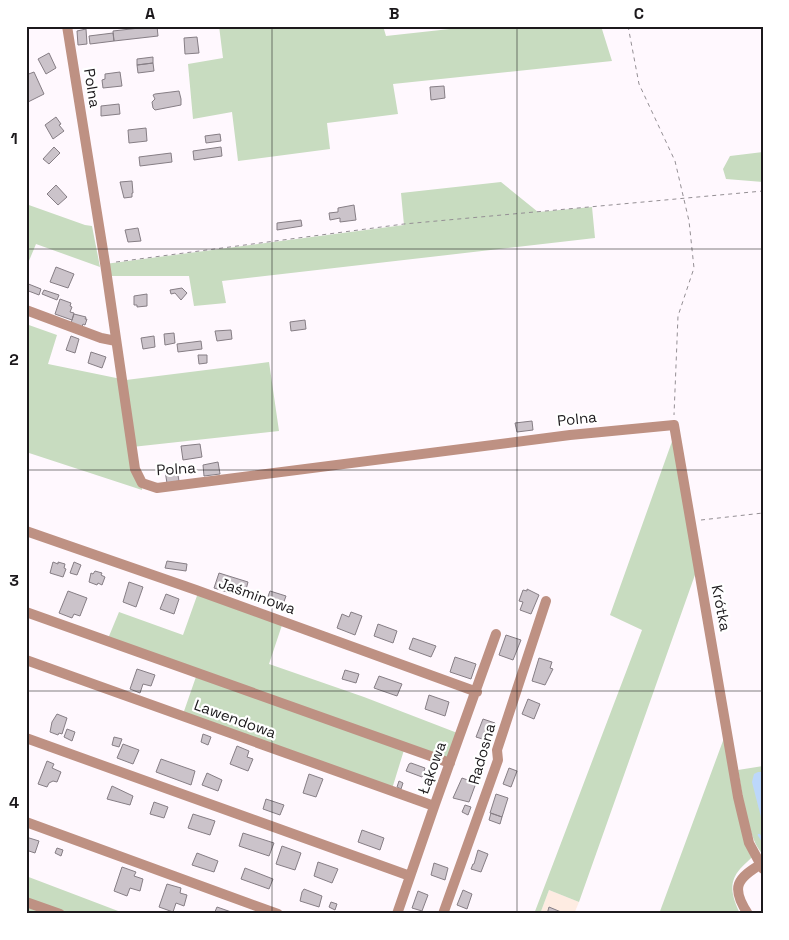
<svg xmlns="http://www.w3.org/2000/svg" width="789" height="940" viewBox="0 0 789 940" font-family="'Space Grotesk',sans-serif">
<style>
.commercial{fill:#feece2}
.green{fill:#c8dcc0}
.water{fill:#bcd7fb}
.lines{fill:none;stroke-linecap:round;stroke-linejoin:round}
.stream{stroke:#bcd7fb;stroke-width:2.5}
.building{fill:#cbc3ca;stroke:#867e85}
.path{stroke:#948f94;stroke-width:1;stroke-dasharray:4 4;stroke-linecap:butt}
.minor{stroke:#be9183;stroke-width:10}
.grid{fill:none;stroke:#1c191c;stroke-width:1;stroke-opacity:0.55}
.labels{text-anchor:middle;stroke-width:4.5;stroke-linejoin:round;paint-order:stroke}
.street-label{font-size:15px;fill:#1c191c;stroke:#fff}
.neatline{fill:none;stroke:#1c191c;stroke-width:2}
.grid-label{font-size:16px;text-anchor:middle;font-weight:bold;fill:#1c191c}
</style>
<rect width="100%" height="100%" fill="#fff8fe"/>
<path class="commercial" d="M549 890 579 902 574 914H540Z"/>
<path class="green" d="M219 26H383L386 36 477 26H601L612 61 393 84 398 114 327 123 330 149 238 161 232 112 193 119 188 64 223 58Z
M763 152V182L726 179 723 169 730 156Z
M501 182 538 212 592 207 595 238 222 281 226 303 194 306 189 276H110L105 264 404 225 401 193Z
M26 204 85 225 92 226 100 267 36 244 26 268Z
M26 324 57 335 48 364 126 380 269 362 279 431 132 447 142 483V490L26 452Z
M675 433 696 572 579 902 549 890 540 914H534L642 630 610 615Z
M198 593 282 625 269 664 364 697 460 734 447 765 404 750 392 789 182 717 198 671 107 641 119 612 183 635Z
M727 730 754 855C750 860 744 864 740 869 727 884 733 898 740 914H659Z
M763 766V854C748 841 742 790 738 770Z
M26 876 126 914H26Z"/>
<path class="water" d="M758 772H763V825L752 782 754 774Z"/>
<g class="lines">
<path class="stream" d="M759 835 763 841"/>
</g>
<path class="building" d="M157 26 158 36 114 41 113 31Z
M86 29 87 44 78 45 77 31Z
M113 33 114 41 90 44 89 36Z
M197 37 199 53 185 54 184 38Z
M49 53 56 68 46 74 38 59Z
M153 57V63L137 65V59Z
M153 63 154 71 138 73 137 65Z
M34 72 44 94 26 103V75Z
M120 72 122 86 103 88 102 80 105 79V74Z
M444 86 445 98 431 100 430 87Z
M179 91 181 99V105L155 110 153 108 152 102 155 99 153 95 155 94Z
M119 104 120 114 101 116V106Z
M56 117 61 124 59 125 64 131 53 139 45 125Z
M146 128 147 141 129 143 128 130Z
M220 134 221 141 206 143 205 136Z
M54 147 60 153 49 164 43 159Z
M221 147 222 156 194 160 193 151Z
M171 153 172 162 140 166 139 157Z
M132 181 133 193H132V197L124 198 120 182Z
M56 185 67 197 58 205 47 194Z
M354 205 356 220 340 222V218L330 220 329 213 338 212V208Z
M301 220 302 226 277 230V223Z
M138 228 141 241 128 242 125 230Z
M56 267 74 274 68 288 50 282Z
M26 283 41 289 39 295 26 290Z
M182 288 187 293 181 300 175 293 171 294 170 290Z
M44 290 59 295 57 300 42 294Z
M147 294V306L137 307V305H134V296Z
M60 299 71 303 70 306 72 307 70 312 74 313 72 320 55 314Z
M74 314 86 317 85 319H87L85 325 83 324 82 327 71 323Z
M305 320 306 329 291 331 290 322Z
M231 330 232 339 217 341 215 331Z
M174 333 175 343 165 345 164 334Z
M71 336 79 339 75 353 66 350Z
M154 336 155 347 143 349 141 338Z
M201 341 202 349 178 352 177 344Z
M91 352 106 357 102 368 88 363Z
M198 355H207V363L199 364Z
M532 421 533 430 517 432 515 423Z
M200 444 202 457 183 460 181 446Z
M218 462 220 474 204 476 203 465Z
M177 469 179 481 167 483 165 471Z
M167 561 187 564 186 571 165 568Z
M53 562 58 564V562L65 564 64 568 66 569 63 577 50 573Z
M74 562 81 565 77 575 70 573Z
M95 571 102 573 101 575 105 577 102 585 98 583 97 585 89 582 91 573 93 574Z
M219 573 248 582 244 597 214 588Z
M129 582 143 587 136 607 123 602Z
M527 589 539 595 531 614 520 610 523 602 519 601 523 590 527 591Z
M68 591 87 598 80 616 74 614 72 618 59 613Z
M270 591 286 596 282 607 266 602Z
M166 594 179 599 174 614 160 609Z
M351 612 362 616 355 635 337 628 342 614 349 617Z
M378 624 397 631 393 643 374 636Z
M506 635 521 640 513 660 499 655Z
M413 638 436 646 431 657 409 649Z
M455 657 476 664 471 679 450 672Z
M539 658 552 662 550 668 553 669 545 685 532 681Z
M137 669 155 675 151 686 143 684 140 693 130 689Z
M345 670 359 674 356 683 342 679Z
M379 676 402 684 397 696 374 688Z
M429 695 449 702 445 716 425 709Z
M528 699 540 704 534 719 522 714Z
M57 714 67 718 62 734 59 733 58 735 50 732 52 722Z
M483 719 495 723 489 741 476 737Z
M67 729 75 732 72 741 64 737Z
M203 734 211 737 208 745 201 742Z
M114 737 122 739 119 747 112 745Z
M123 744 139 750 133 764 117 758Z
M237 746 249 751 247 757 253 759 248 771 230 764Z
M161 759 195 771 191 785 156 772Z
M47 761 54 764 52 768 61 772 57 782 53 781 49 783 47 787 38 784Z
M411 763 425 768 422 777 406 771 409 764Z
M509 768 517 771 511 787 503 784Z
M207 773 222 780 218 791 202 785Z
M309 774 323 779 316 797 303 793Z
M462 778 476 783 469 802 453 798Z
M399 781 403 783 401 789 397 787Z
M112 786 133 796 130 805 107 799Z
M496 794 508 798 502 817 490 813Z
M266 799 284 805 280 815 263 809Z
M154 802 168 807 164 818 150 814Z
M465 805 471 807 468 815 462 812Z
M491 813 502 817 500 824 489 820Z
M193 814 215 821 210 835 188 828Z
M362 830 384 838 380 850 358 842Z
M243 833 274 843 269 856 239 846Z
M26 837 39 841 35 853 26 850Z
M282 846 301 853 295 870 276 864Z
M57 848 63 850 61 856 55 853Z
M478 850 488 854 481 872 471 869 473 864H474Z
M197 853 218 861 214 872 192 865Z
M318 862 338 869 332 883 314 876Z
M434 863 448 868 445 880 431 875Z
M122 867 136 872 134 876 143 879 140 891 130 888 127 896 114 891Z
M245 868 273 879 269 889 241 879Z
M167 884 181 888 180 893 187 895 184 906 176 903 173 912 159 907Z
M304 889 322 896 319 907 300 901 302 892Z
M463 890 472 894 467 909 457 905Z
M418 891 428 895 422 911 412 908Z
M331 902 337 904 335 910 329 907Z
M217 907 237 914H214Z
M549 907 561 912V914H547Z"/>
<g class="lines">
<path class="path" d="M628 26 639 84 675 161 689 221 694 268 678 316 674 415
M116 262 404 224 763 191
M701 520 763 513"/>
<path class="minor" d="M67 26 105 263 135 469 142 483 157 488 570 435 674 425 738 797 749 843 763 869
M26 310 101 338 116 341
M26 531 196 590 477 692
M26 612 450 763
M26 660 434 806
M26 738 410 876
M26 822 278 914
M26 902 60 914
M397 914 435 804 496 634
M443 914 498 760 497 750 546 601
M748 914C730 887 737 878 763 863"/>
</g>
<path class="grid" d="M272 26V914M517 26V914M26 249H763M26 470H763M26 691H763"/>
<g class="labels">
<g class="street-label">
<text transform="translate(92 88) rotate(81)" y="5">Polna</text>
<text transform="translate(577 419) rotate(-6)" y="5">Polna</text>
<text transform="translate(176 469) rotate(-4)" y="5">Polna</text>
<text transform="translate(257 596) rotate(20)" y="5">Jaśminowa</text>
<text transform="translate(721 608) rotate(79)" y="5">Krótka</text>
<text transform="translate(235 719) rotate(20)" y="5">Lawendowa</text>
<text transform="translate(482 754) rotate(-74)" y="5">Radosna</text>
<text transform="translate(432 768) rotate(-70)" y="5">Łąkowa</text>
</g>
</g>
<rect width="789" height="940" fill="none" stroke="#ffffff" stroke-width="55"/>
<rect x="28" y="28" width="734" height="884" class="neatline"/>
<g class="grid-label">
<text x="150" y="19">A</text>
<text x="394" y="19">B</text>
<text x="639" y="19">C</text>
<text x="14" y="144">1</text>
<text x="14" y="365">2</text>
<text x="14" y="586">3</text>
<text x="14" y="808">4</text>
</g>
</svg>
